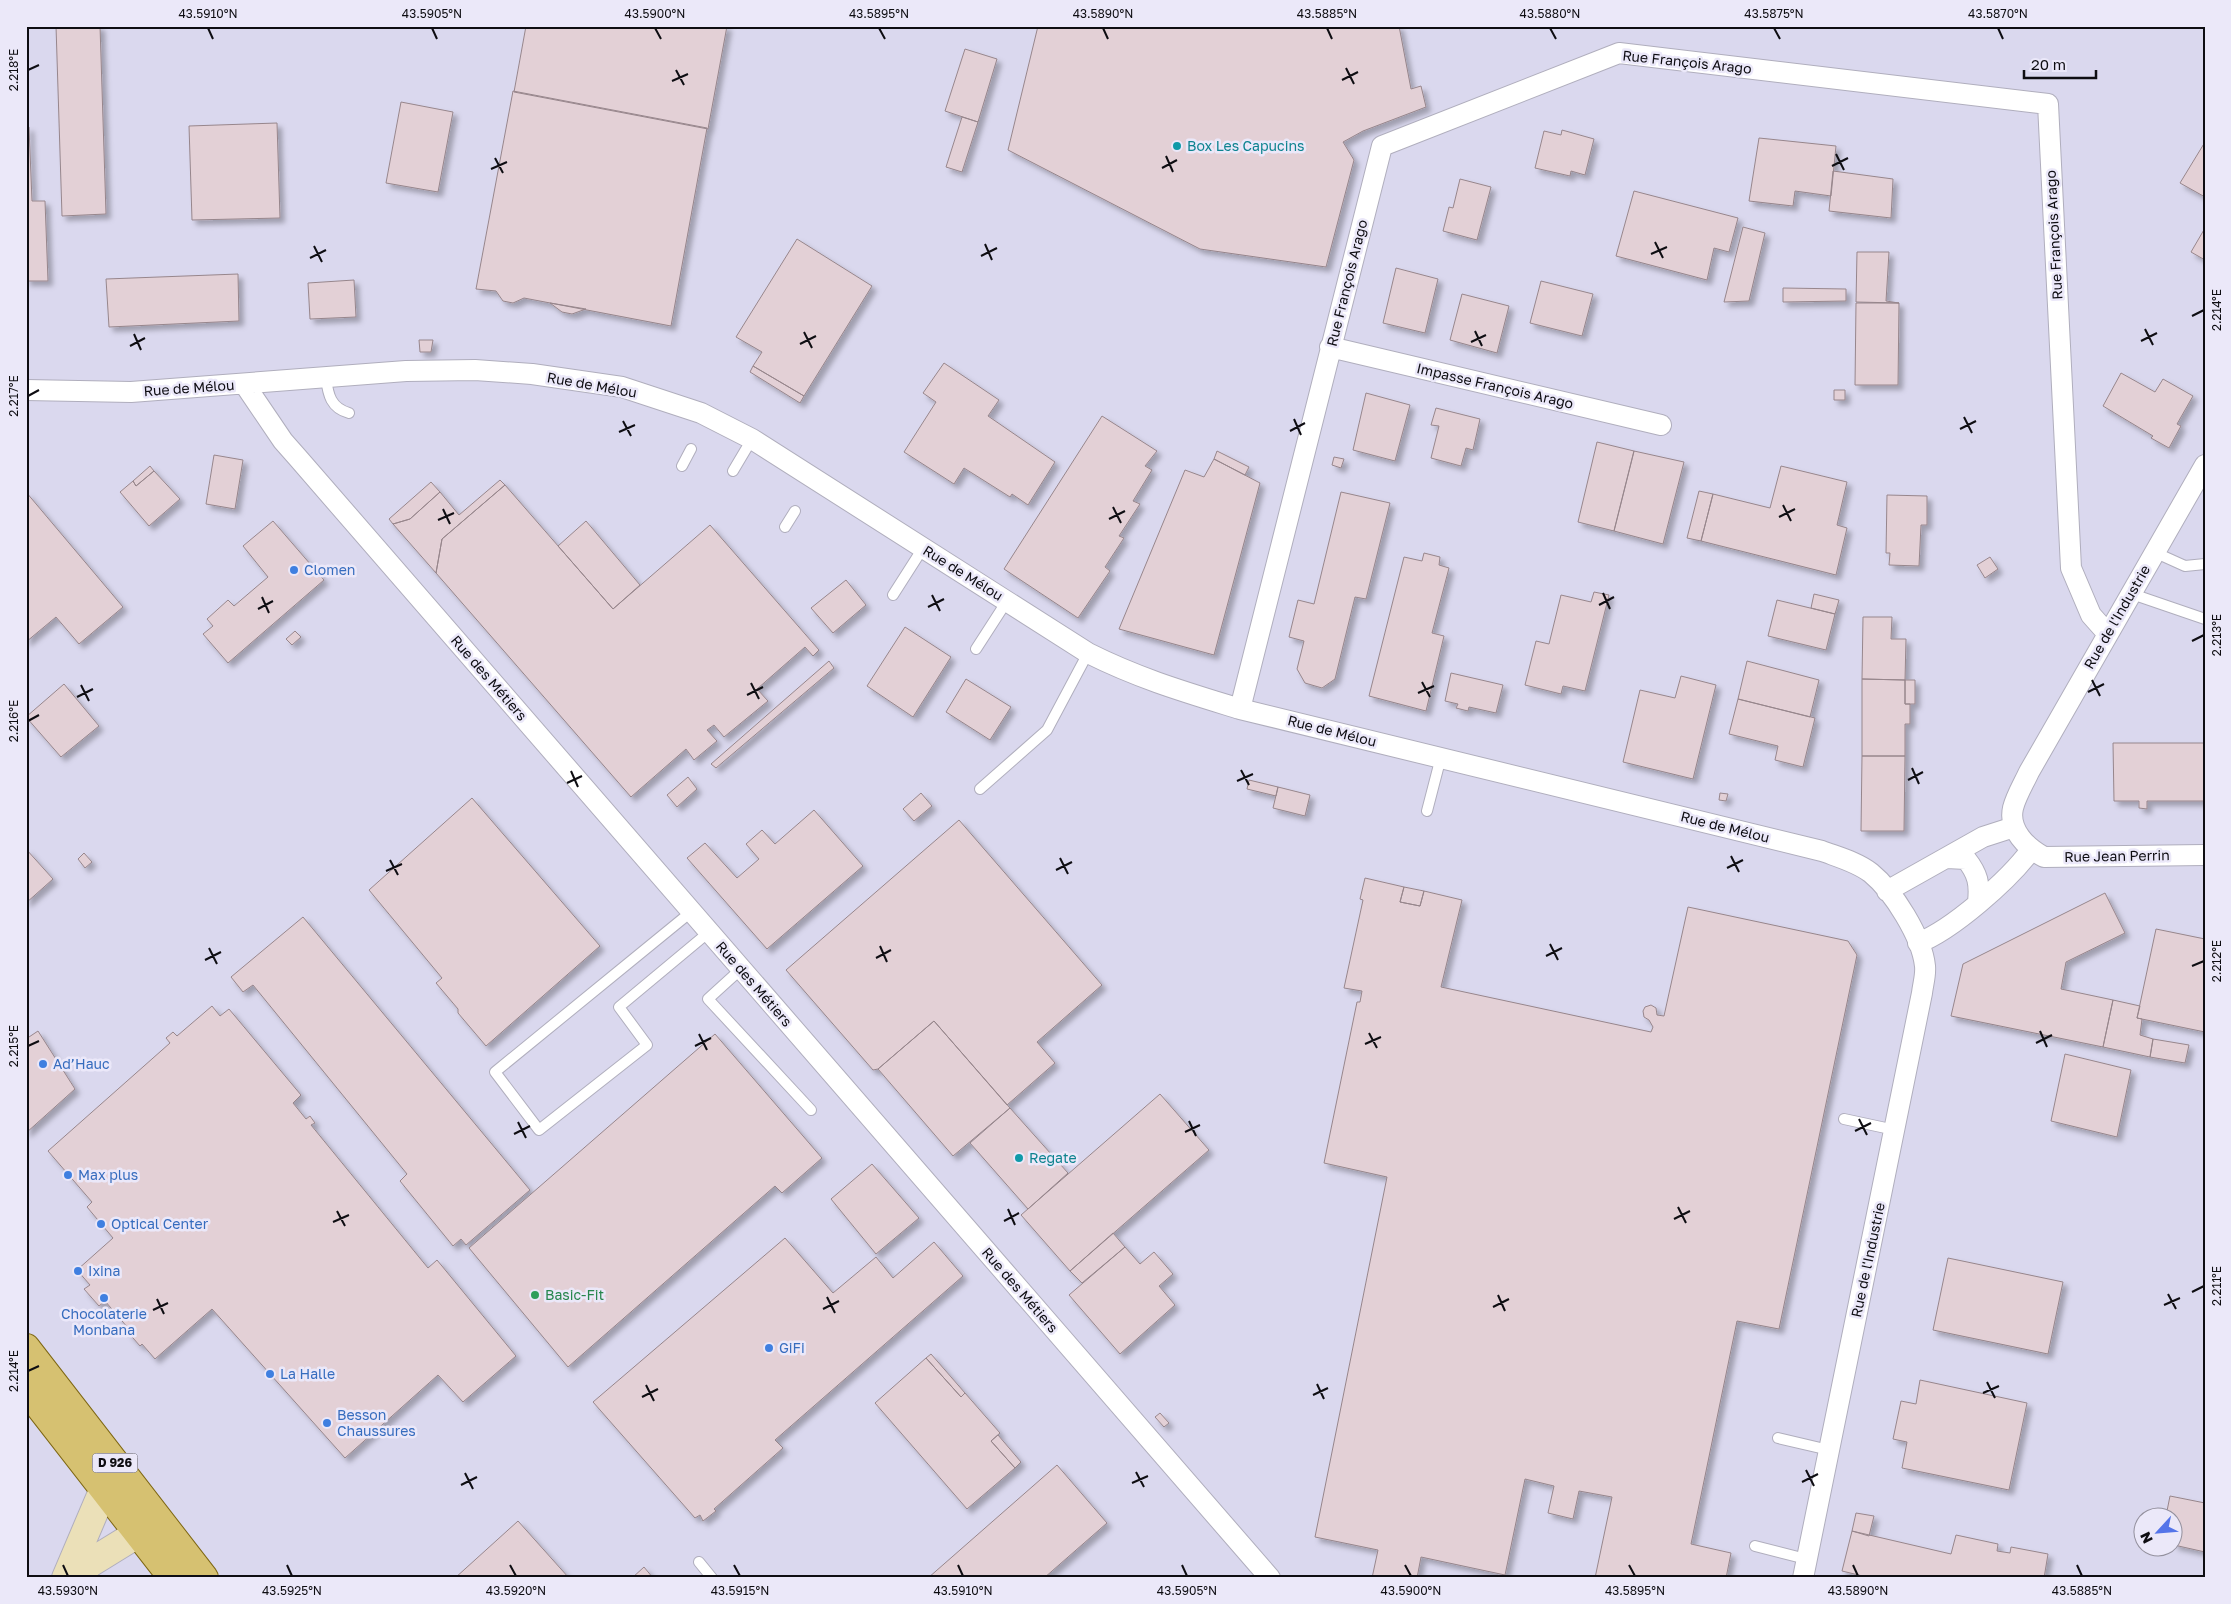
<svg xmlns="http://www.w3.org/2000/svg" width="2231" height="1604" viewBox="0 0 2231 1604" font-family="'Golos Text',sans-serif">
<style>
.built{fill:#dad8ee;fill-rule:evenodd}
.building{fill:#e3d0d6;stroke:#97868c;filter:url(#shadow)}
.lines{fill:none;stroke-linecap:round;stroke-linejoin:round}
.service-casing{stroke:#b0aebd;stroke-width:12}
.minor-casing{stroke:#b0aebd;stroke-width:22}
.secondary-casing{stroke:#b0aebd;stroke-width:30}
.primary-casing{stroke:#7e6713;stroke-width:30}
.service{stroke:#fff;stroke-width:10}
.minor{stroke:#fff;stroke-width:20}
.secondary{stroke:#ebe0b8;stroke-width:28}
.primary{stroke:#d6c171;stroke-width:28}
.ticks{fill:none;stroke:#0e0d12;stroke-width:2}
.culture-dot{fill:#0f9aa8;stroke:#ebe8f9;stroke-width:2}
.shop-dot{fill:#3f7fe0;stroke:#ebe8f9;stroke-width:2}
.leisure-dot{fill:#2e9e5b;stroke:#ebe8f9;stroke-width:2}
.labels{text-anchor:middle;stroke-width:5;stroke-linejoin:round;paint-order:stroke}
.shield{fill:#ebe8f9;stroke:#504f57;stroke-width:1}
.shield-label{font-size:12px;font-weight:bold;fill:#0e0d12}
.street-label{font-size:14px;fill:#0e0d12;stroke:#ebe8f9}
.culture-label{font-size:14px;fill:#0d838f;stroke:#ebe8f9;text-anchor:start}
.shop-label{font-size:14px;fill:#366cbe;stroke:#ebe8f9;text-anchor:start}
.leisure-label{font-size:14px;fill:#27864d;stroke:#ebe8f9;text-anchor:start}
.neatline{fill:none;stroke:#0e0d12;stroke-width:2}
.ticks-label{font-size:12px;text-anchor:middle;fill:#0e0d12}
</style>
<defs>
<filter id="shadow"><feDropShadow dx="4.5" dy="4.5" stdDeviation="2.5" flood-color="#0004"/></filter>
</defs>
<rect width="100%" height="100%" fill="#ebe8f9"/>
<path class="built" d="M26 26H2205V1578H26ZM2144 1516H2174V1546H2144Z"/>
<path class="building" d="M56 26H100L106 214 62 216Z
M526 26H727L708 129 514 92Z
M1038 26H1399L1411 89 1421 86 1426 107 1363 131 1343 142 1354 160 1326 267 1200 249 1008 150Z
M965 49 997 59 978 122 945 111Z
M513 91 707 128 671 326 524 298 513 303 503 301 496 291 476 289Z
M401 102 453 112 438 192 386 183Z
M962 117 978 122 962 172 946 167Z
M277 123 280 218 192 220 189 126Z
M26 127H29L32 201H45L48 281H26Z
M1562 130 1594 139 1585 175 1571 171 1570 176 1535 168 1544 131 1561 135Z
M1759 138 1836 146 1831 196 1795 191 1793 206 1749 201Z
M2205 142V197L2180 183Z
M1833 171 1893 179 1891 218 1829 211Z
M1460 179 1491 187 1477 240 1443 231 1449 207 1453 208Z
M1634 191 1738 218 1729 252 1714 248 1707 280 1616 256Z
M1743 227 1765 233 1749 301 1724 302Z
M2205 228V260L2191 252Z
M797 239 872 286 804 396 753 366 762 352 736 337Z
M1857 252H1889L1886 301 1899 303 1856 302Z
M1396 268 1438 279 1425 333 1383 323Z
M238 274 239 321 109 327 106 279Z
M354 280 356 317 310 319 308 283Z
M1541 281 1593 294 1582 336 1530 323Z
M1783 288 1846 289V301L1783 302Z
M1462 294 1509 306 1497 353 1450 340Z
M550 303 586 309 572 314 562 312Z
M1856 303H1899L1898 385H1855Z
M419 340H433L431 352H420Z
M944 363 999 400 988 416 1055 462 1028 505 1012 494 1010 497 964 468 954 484 904 452 936 402 923 393Z
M753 366 804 396 800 403 750 372Z
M2121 373 2155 392 2163 379 2193 396 2177 424 2181 426 2169 448 2151 438 2153 436 2103 406Z
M1834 390H1845V400H1834Z
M1366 393 1410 405 1395 461 1353 450Z
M1436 408 1480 419 1473 450 1466 448 1461 466 1431 458 1439 426 1431 425Z
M1102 416 1157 451 1145 466 1152 470 1133 501 1140 504 1119 536 1124 538 1105 567 1110 571 1078 618 1004 569Z
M1597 442 1634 451 1614 531 1578 522Z
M1217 451 1249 467 1245 475 1214 459Z
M1634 451 1684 462 1663 544 1614 531Z
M214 455 243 460 235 509 206 504Z
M1334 457 1344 459 1341 468 1332 465Z
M1214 459 1260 483 1214 655 1119 629 1185 470 1204 477Z
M150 466 154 471 136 486 133 481Z
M1781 466 1847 482 1837 525 1847 528 1836 575 1701 541 1713 494 1770 508Z
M154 471 180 499 149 526 120 492 133 481 136 486Z
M500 480 505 485 442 539 436 573 393 524 410 519 440 492 459 515Z
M431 482 440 492 410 519 393 524 389 519Z
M505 485 613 609 710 525 819 650 813 656 805 647 757 689 768 701 724 737 714 725 707 730 717 741 694 760 686 749 631 797 436 573 442 539Z
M1699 491 1713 494 1701 541 1687 538Z
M26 492 123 607 79 644 56 617 26 642Z
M1341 492 1390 503 1366 599 1355 597 1335 679 1322 688 1305 683 1297 669 1304 641 1289 637 1298 600 1314 604Z
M1887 495 1927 496V525H1921L1919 566 1889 565 1890 553H1886Z
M273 521 324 580 228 663 203 634 213 626 207 619 228 600 234 606 268 577 243 546Z
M586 521 640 585 613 609 558 546Z
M1424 553 1440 557 1439 565 1449 568 1432 633 1444 636 1426 711 1369 696 1404 557 1422 561Z
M1990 557 1998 569 1985 578 1977 565Z
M846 580 866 605 833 633 811 608Z
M1594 592 1609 595 1585 691 1563 686 1561 694 1525 685 1536 641 1549 644 1561 595 1591 602Z
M1814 594 1839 600 1835 614 1811 608Z
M1777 600 1835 614 1826 650 1768 636Z
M1863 617H1892L1891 639H1906L1905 680 1862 679Z
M905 627 951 657 913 717 867 686Z
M295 631 301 637 292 645 286 639Z
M829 661 834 668 716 768 711 764Z
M1747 661 1819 680 1810 717 1738 699Z
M1451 673 1503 685 1496 713 1469 707 1468 711 1456 708 1458 704 1445 701Z
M1681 676 1716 685 1693 779 1623 762 1640 690 1675 698Z
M966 679 1011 707 990 740 946 712Z
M1862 679 1905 680V704H1910V724H1905V756H1862Z
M1905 680H1915V704H1905Z
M64 684 99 726 61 757 26 717Z
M1738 699 1815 718 1803 767 1775 760 1778 746 1729 734Z
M2113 743H2205V801H2147V809L2139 808V801H2114Z
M1862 756H1905L1904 831H1861Z
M688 777 697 789 677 807 667 795Z
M1249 780 1278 787 1276 796 1247 789Z
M1278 787 1310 795 1305 816 1273 808Z
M921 793 932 806 914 821 903 809Z
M1720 793 1728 794 1726 801 1719 800Z
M472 798 600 946 486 1046 458 1013V1009L436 983 442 978 369 890Z
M814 810 863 866 767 949 687 858 705 843 737 878 759 859 746 844 762 830 775 844Z
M959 820 1102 985 1037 1042 1055 1063 1007 1105 934 1021 878 1069 873 1070 786 970Z
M26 849 53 879 26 903Z
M84 853 92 862 85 868 78 859Z
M1365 878 1404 887 1400 902 1420 906 1424 891 1462 900 1441 987 1651 1032 1653 1027 1649 1020 1644 1017 1643 1011 1645 1007 1651 1005 1656 1008 1657 1015 1664 1016 1688 907 1848 941 1857 955 1779 1329 1737 1321 1691 1544 1731 1553 1726 1578H1595L1612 1497 1579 1491 1573 1519 1548 1513 1554 1486 1525 1479 1505 1575 1421 1557 1417 1578H1372L1378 1550 1315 1537 1387 1177 1324 1163 1357 1002H1360L1362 991 1344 988 1363 900 1360 899Z
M1404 887 1424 891 1420 906 1400 902Z
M2105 893 2125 933 2066 962 2061 989 2113 1000 2103 1047 1951 1016 1963 964Z
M303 917 530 1190 466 1245 461 1239 453 1246 400 1181 407 1174 253 985 243 992 231 977Z
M2156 929 2205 939V1032L2137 1018Z
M2113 1000 2140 1006 2137 1018 2142 1019 2140 1035 2153 1039 2150 1057 2103 1047Z
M212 1006 220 1016 229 1009 301 1095 293 1103 306 1119 310 1116 315 1123 311 1125 428 1268 437 1260 516 1356 463 1402 438 1375 345 1458 212 1309 155 1359 142 1344 140 1346 126 1330 128 1328 105 1301 99 1306 84 1289 90 1285 77 1270 113 1238 87 1207 92 1202 48 1151 170 1043 166 1038 173 1032 177 1036Z
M934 1021 1010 1108 953 1156 878 1069Z
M38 1031 75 1089 26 1133V1039Z
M715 1034 822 1158 782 1193 775 1186 568 1367 469 1248Z
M2153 1039 2189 1045 2185 1063 2150 1057Z
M2065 1054 2131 1070 2117 1137 2051 1121Z
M1160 1094 1209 1150 1070 1271 1021 1215Z
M1010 1108 1068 1173 1028 1209 970 1143Z
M872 1164 919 1218 876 1254 831 1199Z
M1113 1233 1125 1247 1082 1283 1070 1271Z
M785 1238 833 1293 876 1257 893 1278 934 1242 963 1276 775 1440 783 1448 714 1509 716 1511 703 1521 700 1515 695 1518 593 1402Z
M1125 1247 1140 1264 1154 1252 1173 1274 1159 1286 1175 1305 1120 1354 1069 1295Z
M1948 1258 2063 1282 2048 1354 1933 1330Z
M931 1354 965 1393 961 1397 926 1358Z
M926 1358 961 1397 965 1393 1000 1433 991 1441 1015 1468 967 1509 875 1403Z
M1920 1380 2027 1403 2009 1490 1902 1468 1907 1442 1893 1439 1901 1401 1916 1404Z
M1160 1413 1169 1423 1164 1427 1155 1417Z
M998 1435 1021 1462 1015 1468 991 1441Z
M1057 1465 1107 1523 1044 1578H928Z
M2170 1496 2205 1503V1552L2174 1545V1516H2166Z
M1856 1513 1874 1516 1869 1536 1852 1531Z
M518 1521 569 1578H455Z
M1852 1531 1951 1554 1956 1535 1998 1544 1997 1551 2010 1553 2011 1547 2048 1554 2044 1578H1871L1842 1571Z
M644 1567 653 1578H632Z"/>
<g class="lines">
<defs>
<path id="service" d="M326 378C328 395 331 408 349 413
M682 466 691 449
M733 471 752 439
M785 527 795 511
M2154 552 2185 566 2205 564
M2132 594 2205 619
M893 595 923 548
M976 649 1007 601
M980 789 1047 730 1088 653
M1427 811 1441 757
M691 912 495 1072 539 1130 647 1045 619 1007 709 932
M741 969 708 999 811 1110
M1844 1119 1895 1130
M1778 1438 1829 1450
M1755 1546 1806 1559
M699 1562 712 1578"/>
<path id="minor" d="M1330 347 1661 425
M245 385 283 441 298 458 1270 1578
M26 390 131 392 406 371 475 370 532 374 622 387 701 413 752 439 1088 653C1140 679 1185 692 1240 709L1822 851C1838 857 1857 862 1871 873 1893 891 1922 937 1925 966 1926 975 1923 984 1922 993L1803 1578
M2205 465 2029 772C2024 783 2016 796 2013 808 2008 830 2027 848 2044 857L2205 855
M1240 709 1382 146 1619 53 2048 104 2071 568 2091 615 2107 633
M1947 858 1966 859C1978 874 1980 884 1978 902
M1887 891 1983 837 2014 827
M1918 943C1952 930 2009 880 2031 850"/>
<path id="secondary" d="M66 1578 103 1491
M74 1578 90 1563 137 1534"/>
<path id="primary" d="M26 1348 204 1578
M26 1389 173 1578"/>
</defs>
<use href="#service" class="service-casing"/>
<use href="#minor" class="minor-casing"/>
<use href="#secondary" class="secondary-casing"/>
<use href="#primary" class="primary-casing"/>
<use href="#service" class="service"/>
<use href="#minor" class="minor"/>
<use href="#secondary" class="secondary"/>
<use href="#primary" class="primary"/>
</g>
<path class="ticks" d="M208 28 213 39M432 28 437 39M655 28 661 39M879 28 885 39M1103 28 1108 39M1327 28 1332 39M1550 28 1556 39M1774 28 1780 39M1998 28 2003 39M1346 68 1354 84M28 70 39 65M676 70 684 85M1342 80 1358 72M672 81 688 74M1836 154 1844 170M1166 156 1173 172M495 158 503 173M1832 166 1848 158M1162 168 1177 160M491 169 507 162M1655 242 1663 258M985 244 992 260M314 246 322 262M1651 254 1667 247M981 256 997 248M310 258 326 250M2192 316 2204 310M2145 329 2153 345M1475 331 1482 346M804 332 812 348M134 334 141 350M2141 341 2157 333M1471 342 1486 335M800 344 816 336M130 346 145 338M28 396 39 390M1964 417 1972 433M1294 419 1301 435M623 421 631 436M1960 429 1976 421M1290 431 1305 423M619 432 635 425M1783 505 1791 521M1113 507 1121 523M443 509 450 524M1779 517 1795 509M1109 519 1125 511M438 520 454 513M1603 593 1610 609M932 595 940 611M262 597 269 613M1599 605 1614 597M928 607 944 599M258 609 273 601M2192 641 2204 635M2092 680 2100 696M1422 682 1430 697M751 683 759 699M81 685 89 701M2088 692 2104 684M1418 693 1434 686M747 695 763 687M77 697 93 689M28 721 39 715M1912 768 1919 784M1241 770 1249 785M571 771 578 787M1908 780 1923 772M1237 781 1253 774M567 783 582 776M1731 856 1739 872M1060 858 1068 874M390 860 398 875M1727 868 1743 860M1056 870 1072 862M386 871 402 864M1550 944 1558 960M880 946 887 962M209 948 217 964M1546 956 1562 948M876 958 891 950M205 960 221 952M2192 966 2204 961M2040 1031 2047 1047M1369 1033 1377 1048M699 1034 707 1050M2036 1043 2052 1035M1365 1044 1381 1037M28 1046 39 1041M695 1046 711 1038M1859 1119 1867 1135M1189 1121 1196 1136M518 1122 526 1138M1855 1131 1871 1123M1185 1132 1200 1125M514 1134 530 1126M1678 1207 1686 1223M1008 1209 1015 1225M337 1211 345 1226M1674 1219 1690 1211M1004 1221 1019 1213M333 1222 349 1215M2192 1292 2204 1286M2168 1294 2176 1309M1498 1295 1505 1311M827 1297 835 1313M157 1299 164 1314M2164 1305 2180 1298M1493 1307 1509 1299M823 1309 839 1301M153 1310 168 1303M28 1371 39 1366M1987 1382 1995 1398M1317 1384 1324 1399M646 1385 654 1401M1983 1393 1999 1386M1313 1395 1328 1388M642 1397 658 1389M1806 1470 1814 1486M1136 1472 1144 1487M465 1473 473 1489M1802 1482 1818 1474M1132 1483 1148 1476M461 1485 477 1477M63 1565 68 1576M287 1565 292 1576M510 1565 516 1576M734 1565 740 1576M958 1565 963 1576M1182 1565 1187 1576M1405 1565 1411 1576M1629 1565 1635 1576M1853 1565 1858 1576M2077 1565 2082 1576"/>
<g class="culture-dot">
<circle cx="1177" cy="146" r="5"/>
<circle cx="1019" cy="1158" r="5"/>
</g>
<g class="shop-dot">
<circle cx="294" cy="570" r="5"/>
<circle cx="43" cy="1064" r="5"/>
<circle cx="68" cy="1175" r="5"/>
<circle cx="101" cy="1224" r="5"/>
<circle cx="78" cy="1271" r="5"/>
<circle cx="104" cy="1298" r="5"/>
<circle cx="769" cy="1348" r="5"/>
<circle cx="270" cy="1374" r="5"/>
<circle cx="327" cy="1423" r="5"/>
</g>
<circle class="leisure-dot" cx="535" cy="1295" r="5"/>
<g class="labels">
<rect class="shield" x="92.5" y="1453.5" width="45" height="19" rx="4"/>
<g class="shield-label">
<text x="115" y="1467">D 926</text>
</g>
<g class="street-label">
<text transform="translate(1687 62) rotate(6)" y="5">Rue François Arago</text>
<text transform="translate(2054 235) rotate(-93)" y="5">Rue François Arago</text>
<text transform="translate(1347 283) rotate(-76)" y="5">Rue François Arago</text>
<text transform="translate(592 385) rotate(10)" y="5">Rue de Mélou</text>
<text transform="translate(1495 386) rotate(13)" y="5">Impasse François Arago</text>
<text transform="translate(189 388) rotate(-4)" y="5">Rue de Mélou</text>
<text transform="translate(963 573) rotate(32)" y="5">Rue de Mélou</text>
<text transform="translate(2117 617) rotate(-60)" y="5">Rue de l'Industrie</text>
<text transform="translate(489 678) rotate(49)" y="5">Rue des Métiers</text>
<text transform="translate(1332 731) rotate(14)" y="5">Rue de Mélou</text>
<text transform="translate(1725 827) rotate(14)" y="5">Rue de Mélou</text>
<text transform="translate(2117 856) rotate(-1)" y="5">Rue Jean Perrin</text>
<text transform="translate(754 984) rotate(49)" y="5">Rue des Métiers</text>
<text transform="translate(1868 1260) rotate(-78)" y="5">Rue de l'Industrie</text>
<text transform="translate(1020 1290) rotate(49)" y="5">Rue des Métiers</text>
</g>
<g class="culture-label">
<text x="1187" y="151">Box Les Capucins</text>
<text x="1029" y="1163">Regate</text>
</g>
<g class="shop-label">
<text x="304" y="575">Clomen</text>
<text x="53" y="1069">Ad’Hauc</text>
<text x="78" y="1180">Max plus</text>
<text x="111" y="1229">Optical Center</text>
<text x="88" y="1276">Ixina</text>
<text x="104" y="1319" text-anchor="middle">Chocolaterie<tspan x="104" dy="16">Monbana</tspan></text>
<text x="779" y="1353">GiFi</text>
<text x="280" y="1379">La Halle</text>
<text x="337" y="1420">Besson<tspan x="337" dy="16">Chaussures</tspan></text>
</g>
<g class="leisure-label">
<text x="545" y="1300">Basic-Fit</text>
</g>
</g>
<rect width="2231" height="1604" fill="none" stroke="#ebe8f9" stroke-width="55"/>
<g transform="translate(2158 1532) rotate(244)"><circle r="24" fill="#ebe8f9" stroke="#93909d"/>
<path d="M0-4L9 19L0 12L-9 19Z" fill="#5474e9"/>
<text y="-8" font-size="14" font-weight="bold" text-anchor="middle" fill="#0e0d12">N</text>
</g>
<path d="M2024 70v8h72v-8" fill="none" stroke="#0e0d12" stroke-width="2.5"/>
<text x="2031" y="70" font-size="15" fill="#0e0d12" stroke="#ebe8f9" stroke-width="4" paint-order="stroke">20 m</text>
<rect x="28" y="28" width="2176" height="1548" class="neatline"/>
<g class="ticks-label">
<text x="208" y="18">43.5910°N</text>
<text x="432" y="18">43.5905°N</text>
<text x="655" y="18">43.5900°N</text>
<text x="879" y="18">43.5895°N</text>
<text x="1103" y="18">43.5890°N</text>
<text x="1327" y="18">43.5885°N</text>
<text x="1550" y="18">43.5880°N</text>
<text x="1774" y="18">43.5875°N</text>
<text x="1998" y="18">43.5870°N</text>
<text transform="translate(14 70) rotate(-90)" y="4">2.218°E</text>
<text transform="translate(2217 310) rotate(-90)" y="4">2.214°E</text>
<text transform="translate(14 396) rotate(-90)" y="4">2.217°E</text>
<text transform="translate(2217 635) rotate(-90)" y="4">2.213°E</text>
<text transform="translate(14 721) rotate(-90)" y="4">2.216°E</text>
<text transform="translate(2217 961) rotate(-90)" y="4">2.212°E</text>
<text transform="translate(14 1046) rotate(-90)" y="4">2.215°E</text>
<text transform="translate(2217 1286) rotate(-90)" y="4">2.211°E</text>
<text transform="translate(14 1371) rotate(-90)" y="4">2.214°E</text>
<text x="68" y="1595">43.5930°N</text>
<text x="292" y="1595">43.5925°N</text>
<text x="516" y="1595">43.5920°N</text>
<text x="740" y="1595">43.5915°N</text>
<text x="963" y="1595">43.5910°N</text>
<text x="1187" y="1595">43.5905°N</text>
<text x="1411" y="1595">43.5900°N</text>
<text x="1635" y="1595">43.5895°N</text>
<text x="1858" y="1595">43.5890°N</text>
<text x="2082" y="1595">43.5885°N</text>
</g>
</svg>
